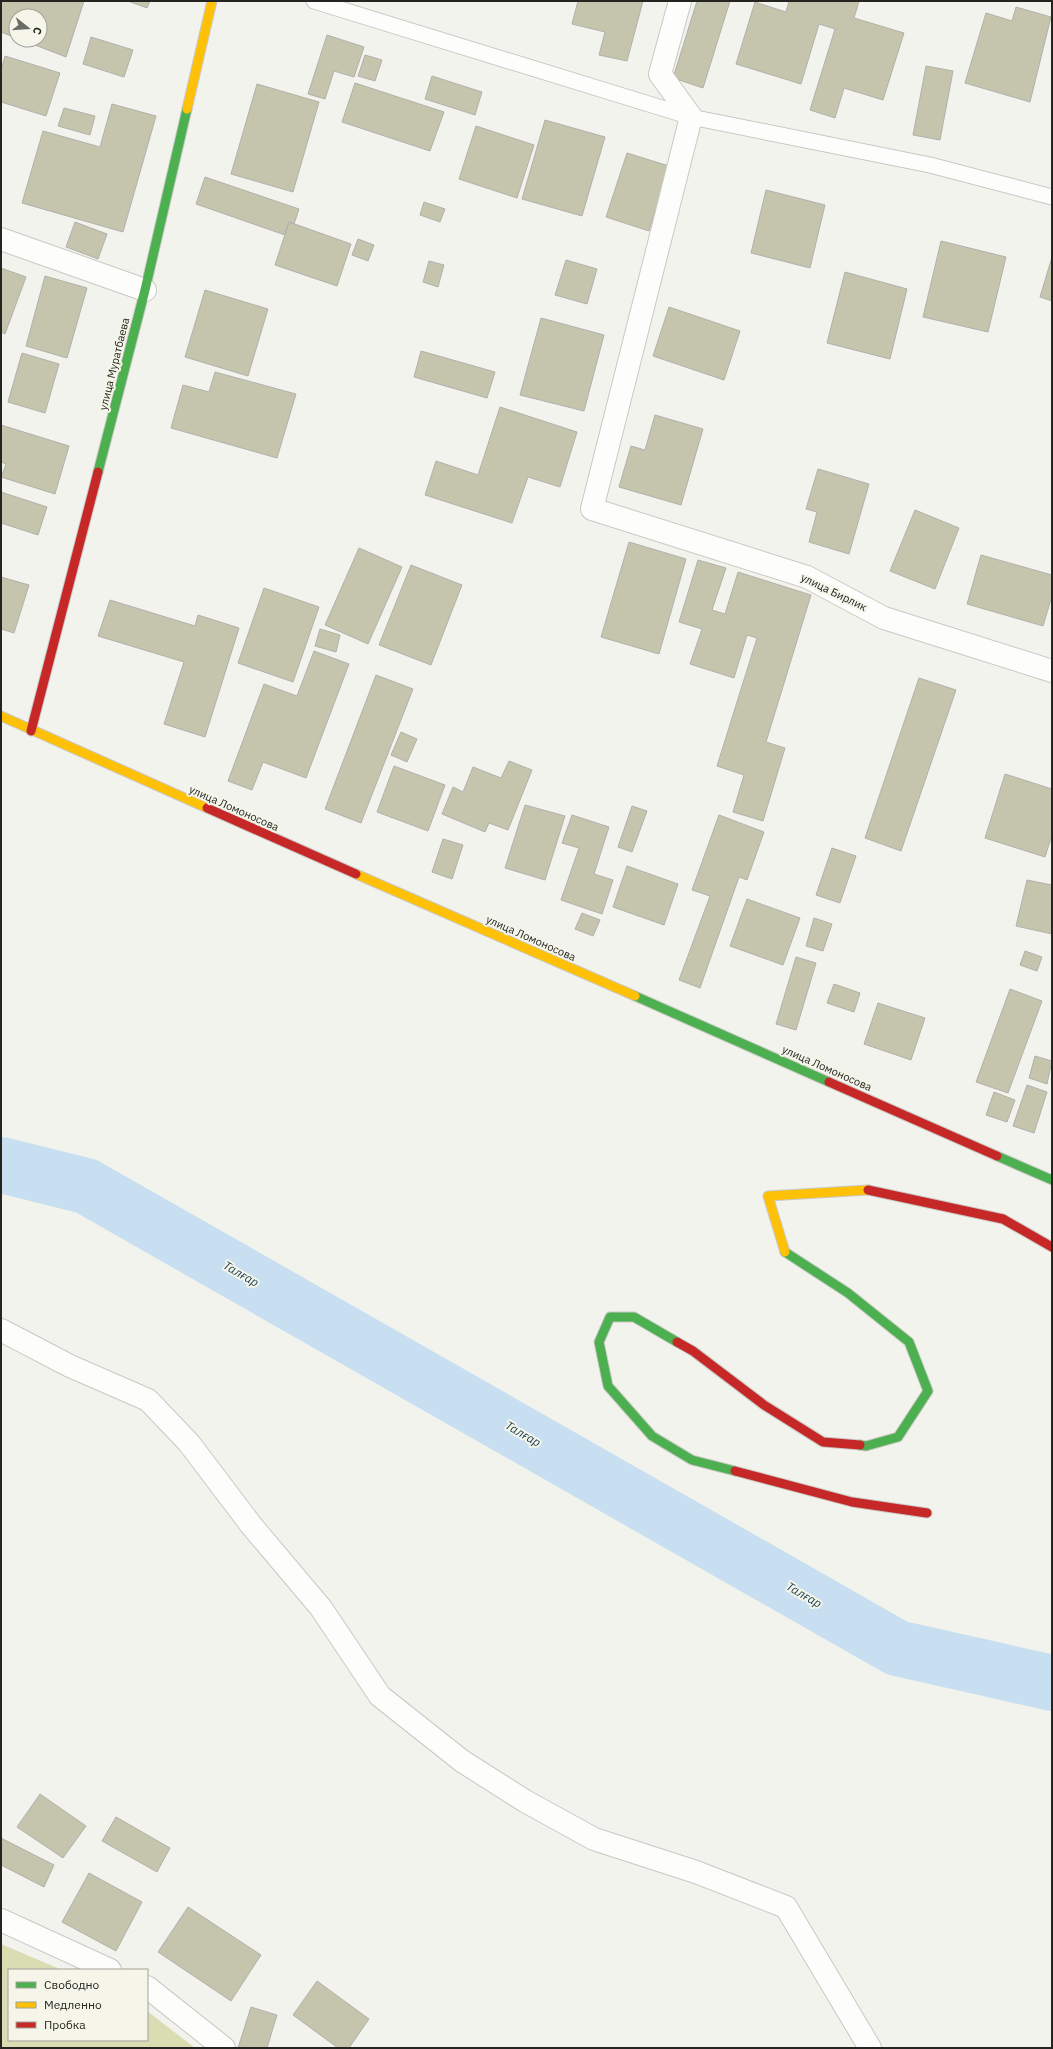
<svg xmlns="http://www.w3.org/2000/svg" width="1053" height="2049" viewBox="0 0 1053 2049" font-family="'IBM Plex Sans',sans-serif">
<style>
.green{fill:#dadcb2}
.lines{fill:none;stroke-linecap:round;stroke-linejoin:round}
.river{stroke:#c7dff0;stroke-width:56}
.building{fill:#c5c5ae;stroke:#b1b1ac}
.lane-casing{stroke:#c9c9c4;stroke-width:17}
.street-casing{stroke:#c9c9c4;stroke-width:24}
.fast-casing{stroke:#c9c9c4;stroke-width:11}
.slow-casing{stroke:#c9c9c4;stroke-width:11}
.jam-casing{stroke:#c9c9c4;stroke-width:11}
.lane{stroke:#fdfdfc;stroke-width:15}
.street{stroke:#fdfdfc;stroke-width:22}
.fast{stroke:#4caf50;stroke-width:9}
.slow{stroke:#ffc107;stroke-width:9}
.jam{stroke:#c62828;stroke-width:9}
.labels{text-anchor:middle;stroke-width:4;stroke-linejoin:round;paint-order:stroke}
.street-label{font-size:11px;fill:#242420;stroke:#f5f6e9}
.water-label{font-size:12px;font-style:italic;fill:#113751;stroke:#f5f6e9}
</style>
<rect width="100%" height="100%" fill="#f2f3ec"/>
<path class="green" d="M1 1944 62 1970H9V2040H147V2011L195 2048H1Z"/>
<g class="lines">
<path class="river" d="M1 1165 86 1186 897 1648 1052 1683"/>
</g>
<path class="building" d="M1 1H84L66 57 22 40H40V16H16V38L1 32Z
M128 1H150L147 8Z
M578 1H643L627 61 599 55 605 32 572 24Z
M697 1H730L703 88 673 78Z
M789 1H859L854 18 904 33 883 100 844 88 835 118 810 110 835 29 819 24 801 84 736 64 755 2 786 12Z
M1016 7 1051 17 1030 102 965 83 986 13 1012 21Z
M327 35 364 47 354 77 334 71 325 99 308 94Z
M91 37 133 50 124 77 83 64Z
M365 55 382 60 375 81 358 76Z
M5 56 60 73 46 116 1 102V70Z
M926 66 953 71 940 140 913 135Z
M432 76 482 92 475 115 425 99Z
M355 83 444 112 430 151 342 122Z
M257 84 319 102 293 192 231 174Z
M112 104 156 116 123 232 22 203 43 131 100 147Z
M64 108 95 116 90 135 58 126Z
M545 120 605 137 582 216 522 199Z
M476 126 534 145 517 198 459 179Z
M627 153 669 166 649 231 606 217Z
M205 177 299 209 294 224 289 222 285 235 196 204Z
M766 190 825 205 810 268 751 253Z
M424 202 445 209 440 222 420 215Z
M75 222 107 234 98 259 66 247Z
M289 222 351 244 337 286 275 265Z
M358 239 374 245 368 261 352 255Z
M941 241 1006 257 988 332 923 317Z
M1052 257V301L1040 297Z
M566 260 597 269 587 304 555 295Z
M429 261 444 265 438 287 423 282Z
M1 268 26 277 5 334 1 332Z
M845 272 907 289 890 359 827 343Z
M45 276 87 288 67 358 26 346Z
M205 290 268 309 248 376 185 357Z
M669 307 740 331 724 380 653 356Z
M541 318 604 335 584 411 520 395Z
M421 351 495 372 487 398 414 377Z
M22 353 59 364 45 413 8 402Z
M215 372 296 394 277 458 171 428 183 385 209 392Z
M500 407 577 432 560 487 528 477 512 523 425 495 436 461 478 475Z
M655 415 703 429 681 505 619 487 631 446 645 450Z
M1 425 69 446 55 494 1 477 6 464 1 462Z
M818 469 869 484 849 554 809 542 817 512 806 509Z
M1 492 47 507 38 535 1 523Z
M915 510 959 528 935 589 890 571Z
M629 542 686 559 659 654 601 637Z
M359 548 402 567 368 644 325 625Z
M981 555 1052 575V596L1043 626 967 604Z
M698 560 726 568 712 610 725 614 738 572 811 595 766 742 785 748 763 821 733 812 744 775 717 766 757 638 747 635 734 678 690 664 702 629 679 622Z
M411 565 462 585 431 665 379 645Z
M1 577 29 585 14 633 1 629Z
M264 588 319 607 293 682 238 663Z
M110 600 195 626 198 615 239 628 205 737 164 724 184 662 98 636Z
M320 629 340 635 336 652 315 646Z
M314 651 349 664 306 778 263 762 252 790 228 781 264 684 297 696Z
M376 675 413 689 361 823 325 809Z
M919 678 956 690 901 851 865 838Z
M401 732 417 739 407 762 391 755Z
M509 761 532 770 508 830 489 823 485 832 442 814 453 787 463 792 473 767 501 778Z
M394 766 445 785 428 831 377 812Z
M1005 774 1052 789V835L1045 857 985 838Z
M525 805 565 816 545 880 505 868Z
M632 806 647 811 632 852 618 847Z
M572 815 609 827 594 874 613 880 602 914 561 900 579 848 562 843Z
M719 815 764 832 747 880 739 877 700 988 679 980 710 896 692 890Z
M443 839 463 845 452 879 432 872Z
M832 848 856 856 840 903 816 895Z
M627 866 678 884 664 925 613 907Z
M1027 880 1052 885V934L1016 926Z
M747 899 800 918 783 965 730 946Z
M582 913 600 920 593 936 575 929Z
M814 918 832 924 823 951 806 946Z
M1025 951 1042 957 1037 971 1020 965Z
M796 957 816 963 796 1030 776 1024Z
M834 984 860 993 854 1012 827 1003Z
M1010 989 1042 1001 1008 1093 976 1082Z
M878 1003 925 1018 911 1060 864 1044Z
M1035 1056 1052 1061 1047 1084 1029 1078Z
M1027 1085 1047 1092 1034 1133 1013 1126Z
M994 1092 1015 1100 1007 1122 986 1115Z
M40 1794 86 1826 63 1858 17 1827Z
M116 1817 170 1848 157 1872 102 1841Z
M1 1838 54 1865 44 1887 1 1865Z
M89 1873 142 1902 116 1951 62 1922Z
M188 1907 261 1955 231 2001 158 1952Z
M317 1981 369 2019 349 2048H338L293 2015Z
M251 2007 277 2015 267 2048H238Z"/>
<g class="lines">
<defs>
<path id="lane" d="M314 1 691 117 930 165 1052 197"/>
<path id="street" d="M680 1 660 74 691 117 592 509 807 577 884 618 1052 671
M1 239 145 290
M1 1330 70 1366 148 1400 189 1443 251 1525 321 1608 380 1696 462 1761 525 1801 594 1839 696 1872 786 1907 870 2048
M1 1920 110 1970
M147 1987 224 2048"/>
<path id="fast" d="M98 472 145 290 187 109
M635 996 829 1082
M997 1156 1052 1180
M785 1252 848 1293 909 1342 928 1391 898 1437 866 1446 860 1445
M677 1342 634 1317H610L599 1342 608 1386 652 1436 692 1460 735 1471"/>
<path id="slow" d="M187 109 212 1
M1 716 207 808
M356 874 635 996
M785 1252 768 1196 868 1190"/>
<path id="jam" d="M31 731 98 472
M207 808 356 874
M829 1082 997 1156
M868 1190 1003 1219 1052 1247
M677 1342 693 1351 764 1405 823 1442 860 1445
M735 1471 852 1502 927 1513"/>
</defs>
<use href="#lane" class="lane-casing"/>
<use href="#street" class="street-casing"/>
<use href="#fast" class="fast-casing"/>
<use href="#slow" class="slow-casing"/>
<use href="#jam" class="jam-casing"/>
<use href="#lane" class="lane"/>
<use href="#street" class="street"/>
<use href="#fast" class="fast"/>
<use href="#slow" class="slow"/>
<use href="#jam" class="jam"/>
</g>
<g class="labels">
<g class="street-label">
<text transform="translate(114 364) rotate(-76)" y="4">улица Муратбаева</text>
<text transform="translate(834 592) rotate(26)" y="4">улица Бирлик</text>
<text transform="translate(234 808) rotate(24)" y="4">улица Ломоносова</text>
<text transform="translate(531 938) rotate(24)" y="4">улица Ломоносова</text>
<text transform="translate(827 1068) rotate(24)" y="4">улица Ломоносова</text>
</g>
<g class="water-label">
<text transform="translate(241 1274) rotate(30)" y="4">Талғар</text>
<text transform="translate(523 1434) rotate(30)" y="4">Талғар</text>
<text transform="translate(804 1595) rotate(30)" y="4">Талғар</text>
</g>
</g>
<rect width="1053" height="2049" fill="none" stroke="#242420" stroke-width="4"/>
<rect x="8" y="1969" width="140" height="72" fill="#f5f6e9" stroke="#a1a299"/>
<rect x="16" y="1982" width="20" height="6" fill="#4caf50" stroke="#a1a299"/>
<text x="44" y="1989" font-size="12" fill="#242420">Свободно</text>
<rect x="16" y="2002" width="20" height="6" fill="#ffc107" stroke="#a1a299"/>
<text x="44" y="2009" font-size="12" fill="#242420">Медленно</text>
<rect x="16" y="2022" width="20" height="6" fill="#c62828" stroke="#a1a299"/>
<text x="44" y="2029" font-size="12" fill="#242420">Пробка</text>
<g transform="translate(28 28) rotate(107)"><circle r="19" fill="#f5f6e9" stroke="#a1a299"/>
<path d="M0-3L7 15L0 10L-7 15Z" fill="#6c6c67"/>
<text y="-6" font-size="11" font-weight="bold" text-anchor="middle" fill="#242420">С</text>
</g>
</svg>
